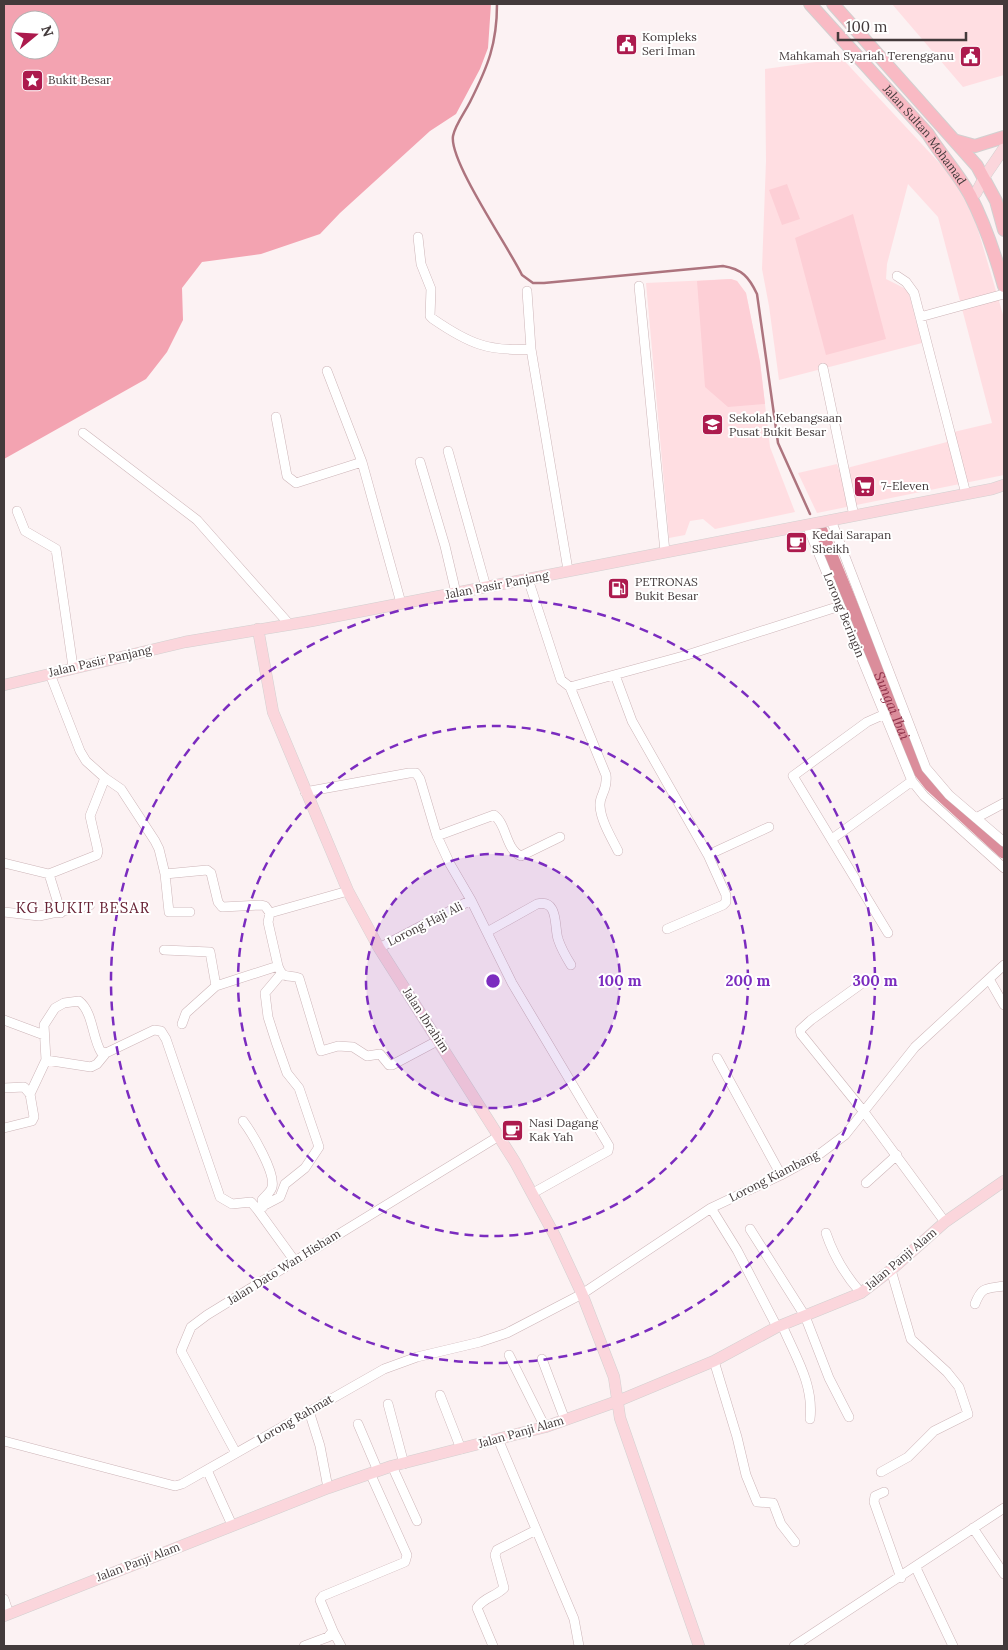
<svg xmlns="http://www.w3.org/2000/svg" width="1008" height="1650" viewBox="0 0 1008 1650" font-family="Lora,serif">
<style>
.built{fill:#ffdee2}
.green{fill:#fdcfd6}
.forest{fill:#f3a3b1;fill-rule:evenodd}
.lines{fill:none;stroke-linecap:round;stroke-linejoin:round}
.stream{stroke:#ad747e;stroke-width:2.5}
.river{stroke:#db8d9b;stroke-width:15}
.minor-casing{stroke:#cdb5b8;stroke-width:10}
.major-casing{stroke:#d2d0d0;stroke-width:12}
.highway-casing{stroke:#d2d0d0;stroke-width:14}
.minor{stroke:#fff;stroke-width:9}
.major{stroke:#fbd6dc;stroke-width:11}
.highway{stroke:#f9bac4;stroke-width:12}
.ring{fill:none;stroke:#7b2cbf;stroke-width:2.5;stroke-dasharray:9 6}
.labels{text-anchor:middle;stroke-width:4;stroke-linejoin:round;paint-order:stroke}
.poi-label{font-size:12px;fill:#433a3b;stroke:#fff;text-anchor:start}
.street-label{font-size:12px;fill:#433a3b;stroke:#fff}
.water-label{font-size:14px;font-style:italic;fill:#8f324a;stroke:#fff}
.quarter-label{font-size:15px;letter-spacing:1px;fill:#662133;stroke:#fff}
.centre{fill:#7b2cbf;stroke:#fff;stroke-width:2.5}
.ring-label{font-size:15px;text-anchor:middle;font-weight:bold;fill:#7b2cbf;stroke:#fff;stroke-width:4;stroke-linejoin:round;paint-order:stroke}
</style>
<rect width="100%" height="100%" fill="#fcf2f3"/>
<path class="built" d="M892 4H1004V75L963 87Z
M838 54 958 183 973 213 1004 318V475L817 513 798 473 837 464 839 470 947 442 945 434 992 423 938 217 908 184 887 264 886 279 908 290 922 343 779 380 769 306 762 269 766 161 765 69 823 61Z
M731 279 737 281 746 293 760 362 770 447 795 512 715 529 703 519 690 521 685 535 669 538 646 283Z"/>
<path class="green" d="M787 184 800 219 782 225 769 190Z
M853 214 886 339 826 355 795 238Z
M731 279 737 281 746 293 760 362 765 404 728 407 705 387 697 281Z"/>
<path class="forest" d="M4 4H491L488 48 480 69 456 114 430 131 340 213 320 234 261 254 202 262 182 288 183 320 167 352 146 379 4 459ZM20 20H50V50H20Z"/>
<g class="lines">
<path class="stream" d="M497 4C497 44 488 66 470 102 465 112 455 125 453 136 449 161 509 248 522 275L533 283H544L723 266C742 269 749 277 757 294L778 443 810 514"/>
<path class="river" id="s1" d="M820 531 917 766 931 784 1004 851"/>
<defs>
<path id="minor" d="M418 237 421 264 431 289 430 316 433 319C468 343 488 352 531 349
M897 276 906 282 914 293 966 494
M639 286 665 552
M527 291 531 349 568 570
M920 317 1004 294
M823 368 854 516
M327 371 362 462 401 603
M276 417 287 476 296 483 362 462
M83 433 197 520 290 625
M448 451 486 587
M420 462 445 546 456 593
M17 511 25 531 56 549 73 667
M831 520 926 768 949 795 1004 842
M807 525 912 781 924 796 1004 868
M528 579 561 680 570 687 606 775C608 791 599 795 600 806 601 821 611 837 618 851
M50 674 80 751 86 761 105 778 121 789 155 841 159 849 165 874 169 912H190
M615 675 632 721 708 855 726 895V902L723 905 667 929
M570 687 687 655 840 606
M885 714 867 722 793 776 888 933
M305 792 409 773H416L420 779 437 836 450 864 471 900 512 983 609 1146 608 1151 533 1193
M976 818 1004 803
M437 836 494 815C507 824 505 849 521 856L560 837
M832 839 912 781
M708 855 769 827
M4 863 49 874 61 913
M49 874 97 855 98 851 90 816 105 778
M165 874 207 870 211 873 218 902 222 907 261 905 265 906 270 913
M4 912 39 916 90 905
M487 932 537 904C559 899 554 926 558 939 561 948 566 957 571 965
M379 948 471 900
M164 950 210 952 216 986 278 966C283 980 288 974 299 978L321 1051 338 1046 353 1047 367 1056 380 1054 389 1065H392L439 1040
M278 966 268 922 270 913 348 891
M281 974 265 993 268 1017 276 1042 287 1073 299 1088 319 1147 305 1168 285 1184 280 1197 257 1209 294 1260
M989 979 1004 1005
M861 984 811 1020 800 1030 801 1034 864 1112 945 1222
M4 1020 44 1035
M182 1024 186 1013 216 986
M717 1058 781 1175
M46 1060 91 1067 97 1064 106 1053
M4 1088 24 1087 30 1094
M243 1121C252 1133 276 1173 272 1187 271 1192 265 1196 262 1200L263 1207
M4 1128 32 1121 34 1117 30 1094 46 1060 44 1025 55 1008 64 1003 79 1001C93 1012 92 1037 101 1052L106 1053 154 1030 161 1031 166 1039 220 1197 232 1204 251 1202 257 1209
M866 1183 897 1155
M711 1208 737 1250 777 1327
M750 1229 805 1316 829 1378 849 1417
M826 1233C834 1257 845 1275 861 1293
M975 1304C982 1286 986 1289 1004 1286
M782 1325C795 1356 814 1384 810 1419
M509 1355 545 1427
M542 1359 565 1420
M714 1361 737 1437 746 1475 757 1502 773 1503 781 1524 795 1542
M440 1395 461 1449
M388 1404 404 1464
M309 1411 320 1446 328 1488
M358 1424 378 1471
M498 1439 574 1619 579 1646
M4 1441 175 1486 182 1484 384 1369 417 1357 480 1342 507 1333 582 1294 711 1208 781 1175 821 1153 845 1135 915 1047 1004 965
M236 1453 181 1351 191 1327 207 1315 499 1136
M392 1466 417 1521
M207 1470 232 1525
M881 1472 908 1457 934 1431 968 1414 959 1387 947 1372 911 1339 891 1270
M884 1492 875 1496 874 1502 901 1578
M973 1528 1004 1574
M916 1568 953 1646
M4 1599 9 1614
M333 1631 341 1646
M304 1646 328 1637 333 1631 320 1600 323 1596 405 1562 407 1555 370 1473
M493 1646 477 1608C484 1597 495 1597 504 1588L495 1555 497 1550 536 1530
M794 1646 1004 1508"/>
<path id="major" d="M976 193 985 176 1004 148
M258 629 273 712 348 891 379 948 515 1162 555 1236 582 1294 614 1377 620 1418 699 1646
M4 685 185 642 311 621 992 489 1004 485
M4 1616 328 1488 392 1466 545 1427 618 1401 714 1361 777 1327 861 1293 891 1270 945 1222 1004 1181"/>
<g id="highway">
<path id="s2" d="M810 4 928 134C941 155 958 173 970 195 985 224 995 254 1004 286"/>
<path d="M833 4 977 166 996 201 1004 230"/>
<path d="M957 141 975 146 1004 137"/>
</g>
</defs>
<use href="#minor" class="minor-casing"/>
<use href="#major" class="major-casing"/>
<use href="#highway" class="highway-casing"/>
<use href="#minor" class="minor"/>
<use href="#major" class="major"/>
<use href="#highway" class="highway"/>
</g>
<circle cx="493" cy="981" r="127" fill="#7b2cbf" fill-opacity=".12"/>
<g class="ring">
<circle cx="493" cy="981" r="127"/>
<circle cx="493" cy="981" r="255"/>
<circle cx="493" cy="981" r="382"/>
</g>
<defs>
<symbol id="civic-square" viewBox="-11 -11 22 22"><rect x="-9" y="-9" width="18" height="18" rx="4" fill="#ac1a4d" stroke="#fff"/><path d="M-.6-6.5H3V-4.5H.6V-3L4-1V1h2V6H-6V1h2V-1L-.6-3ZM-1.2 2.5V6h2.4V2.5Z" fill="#fff"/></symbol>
<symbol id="sight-square" viewBox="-11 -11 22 22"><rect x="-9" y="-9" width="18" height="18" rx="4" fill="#ac1a4d" stroke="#fff"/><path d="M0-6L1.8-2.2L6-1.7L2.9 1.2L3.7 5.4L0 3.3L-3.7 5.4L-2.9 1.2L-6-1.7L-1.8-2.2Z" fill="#fff"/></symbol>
<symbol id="school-square" viewBox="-11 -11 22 22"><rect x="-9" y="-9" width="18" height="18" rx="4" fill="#ac1a4d" stroke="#fff"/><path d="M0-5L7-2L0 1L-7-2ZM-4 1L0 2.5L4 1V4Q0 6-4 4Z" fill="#fff"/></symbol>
<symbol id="supermarket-square" viewBox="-11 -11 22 22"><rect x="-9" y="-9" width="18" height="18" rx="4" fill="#ac1a4d" stroke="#fff"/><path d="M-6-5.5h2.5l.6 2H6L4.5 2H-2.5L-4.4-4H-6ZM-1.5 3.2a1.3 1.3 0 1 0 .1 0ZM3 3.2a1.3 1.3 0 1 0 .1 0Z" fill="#fff"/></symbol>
<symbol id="cafe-square" viewBox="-11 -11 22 22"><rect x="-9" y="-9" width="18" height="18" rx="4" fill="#ac1a4d" stroke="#fff"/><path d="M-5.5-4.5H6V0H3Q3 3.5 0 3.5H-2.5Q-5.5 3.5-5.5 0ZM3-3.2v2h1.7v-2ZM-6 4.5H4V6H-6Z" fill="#fff"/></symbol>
<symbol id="fuel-square" viewBox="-11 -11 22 22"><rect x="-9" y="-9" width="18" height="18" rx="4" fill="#ac1a4d" stroke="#fff"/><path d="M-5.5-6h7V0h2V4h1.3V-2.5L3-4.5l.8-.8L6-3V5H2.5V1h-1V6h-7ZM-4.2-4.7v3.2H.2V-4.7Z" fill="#fff"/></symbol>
</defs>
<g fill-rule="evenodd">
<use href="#civic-square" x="614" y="32" width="25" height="25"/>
<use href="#civic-square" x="958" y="44" width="25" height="25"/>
<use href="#sight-square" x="20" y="68" width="25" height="25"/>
<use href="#school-square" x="700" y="412" width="25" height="25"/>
<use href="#supermarket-square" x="852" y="474" width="25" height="25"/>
<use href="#cafe-square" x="784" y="530" width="25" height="25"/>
<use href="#fuel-square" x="606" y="576" width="25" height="25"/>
<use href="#cafe-square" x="500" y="1118" width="25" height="25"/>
</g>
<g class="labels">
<g class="poi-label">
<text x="642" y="41">Kompleks<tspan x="642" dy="14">Seri Iman</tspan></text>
<text x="954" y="60" text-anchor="end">Mahkamah Syariah Terengganu</text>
<text x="48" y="84">Bukit Besar</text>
<text x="729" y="422">Sekolah Kebangsaan<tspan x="729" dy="14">Pusat Bukit Besar</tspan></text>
<text x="881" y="490">7-Eleven</text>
<text x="812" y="539">Kedai Sarapan<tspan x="812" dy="14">Sheikh</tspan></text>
<text x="635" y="586">PETRONAS<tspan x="635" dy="14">Bukit Besar</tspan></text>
<text x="529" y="1127">Nasi Dagang<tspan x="529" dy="14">Kak Yah</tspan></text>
</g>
<g class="street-label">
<text dy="4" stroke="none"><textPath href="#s2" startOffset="174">Jalan Sultan Mohamad</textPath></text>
<text transform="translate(497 585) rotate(-11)" y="4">Jalan Pasir Panjang</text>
<text transform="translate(844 615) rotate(68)" y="4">Lorong Beringin</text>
<text transform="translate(100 661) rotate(-13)" y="4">Jalan Pasir Panjang</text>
<text transform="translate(425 924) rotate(-27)" y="4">Lorong Haji Ali</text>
<text transform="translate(426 1020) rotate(57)" y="4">Jalan Ibrahim</text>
<text transform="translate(774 1176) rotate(-27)" y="4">Lorong Kiambang</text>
<text transform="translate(901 1259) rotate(-40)" y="4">Jalan Panji Alam</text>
<text transform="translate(284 1267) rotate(-32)" y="4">Jalan Dato Wan Hisham</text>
<text transform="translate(295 1419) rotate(-30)" y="4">Lorong Rahmat</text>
<text transform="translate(521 1432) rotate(-16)" y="4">Jalan Panji Alam</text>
<text transform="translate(138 1562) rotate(-21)" y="4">Jalan Panji Alam</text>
</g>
<g class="water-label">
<text dy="5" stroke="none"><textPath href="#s1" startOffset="189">Sungai Ibai</textPath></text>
</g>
<g class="quarter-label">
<text x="83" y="913">KG BUKIT BESAR</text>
</g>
</g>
<circle cx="493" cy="981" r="8" class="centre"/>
<g class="ring-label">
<text x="620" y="986">100 m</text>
<text x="748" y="986">200 m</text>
<text x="875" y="986">300 m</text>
</g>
<rect width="1008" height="1650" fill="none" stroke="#433a3b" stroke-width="10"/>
<g transform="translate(35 35) rotate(72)"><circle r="24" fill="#ffffff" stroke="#b4b0b1"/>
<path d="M0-4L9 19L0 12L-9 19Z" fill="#ac1a4d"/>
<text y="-8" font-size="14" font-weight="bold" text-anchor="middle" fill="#433a3b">N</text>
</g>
<path d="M838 32v8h128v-8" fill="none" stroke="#433a3b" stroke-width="2.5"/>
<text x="846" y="32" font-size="15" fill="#433a3b" stroke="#ffffff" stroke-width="4" paint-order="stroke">100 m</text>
</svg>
